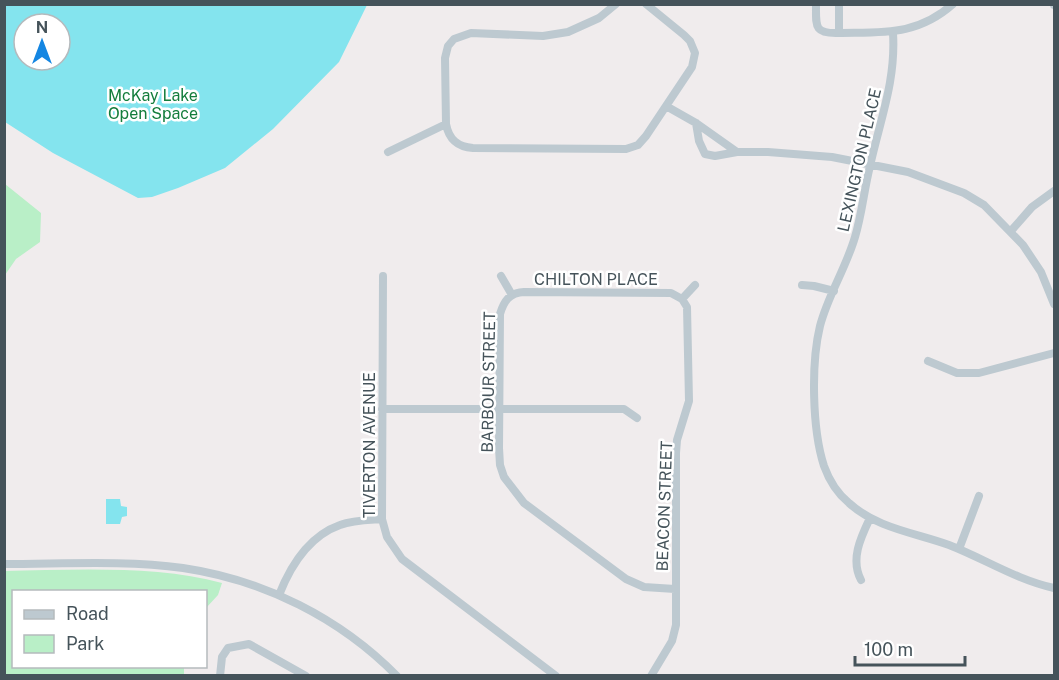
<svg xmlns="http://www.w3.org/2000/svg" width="1059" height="680" viewBox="0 0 1059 680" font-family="'Public Sans',sans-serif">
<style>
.green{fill:#b9efc7}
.water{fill:#84e4ee;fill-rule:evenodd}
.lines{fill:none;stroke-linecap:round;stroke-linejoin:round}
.street{stroke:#bdc9d0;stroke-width:8}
.labels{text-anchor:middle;stroke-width:5;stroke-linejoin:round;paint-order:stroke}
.park-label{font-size:16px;fill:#147d3c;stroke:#fff}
.street-label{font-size:16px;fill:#45535a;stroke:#fff}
</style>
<rect width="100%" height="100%" fill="#f0eced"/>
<path class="green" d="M5 184 41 213 40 242 16 259 5 275Z
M4 571C73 570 156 565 222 583L218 595 206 608V592H14V666L184 667V675H5Z"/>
<path class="water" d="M4 5 5 4 367 5 339 62 273 129 225 168 178 188 152 197 138 198 53 153 5 122ZM24 24H60V60H24Z
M106 499H120L121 506 127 507V516L122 517 120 524H106Z"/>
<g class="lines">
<path class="street" d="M616 4 599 18 568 32 543 36 471 33 454 39 448 46 445 58 446 124C449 140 458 147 473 148L626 149 638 145 646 136 692 67 695 53 690 41 684 35 646 4
M816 4C816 27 814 34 839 33V4
M1054 4V5
M839 33C883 32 917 36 953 4
M893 33C896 81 880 120 870 166 864 190 862 214 855 237 846 268 828 295 820 326 811 363 812 429 824 466 829 480 838 494 849 503 876 528 916 533 949 545 985 559 1017 580 1054 588
M666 106 696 123 737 152H768L832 157 908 172 964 193 984 205 1023 245 1041 272 1054 304
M696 123 699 141 705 154 715 156 737 152
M388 152 446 124
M1011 231 1032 207 1054 191
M383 276 382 519 387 537 402 559 556 676
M501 276 512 295
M802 285 814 286 834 291
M682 299 695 285
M928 361 957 373H979L1054 353
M382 409H624L637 418
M959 549 979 496
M4 564C64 564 125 560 183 568 264 580 340 618 397 676
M861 580C850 559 861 537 870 518
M279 595C290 567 309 536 340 525 353 520 368 520 382 519
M220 676 222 657 228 648 249 644 306 676
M651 676 672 641 676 625V453L677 440 689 401 687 307 682 299 671 293 524 292C509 293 504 301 500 314L499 448 500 465 504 477 524 503 626 579 644 587 675 589"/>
</g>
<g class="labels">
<g class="park-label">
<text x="153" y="101">McKay Lake<tspan x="153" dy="18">Open Space</tspan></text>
</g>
<g class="street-label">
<text transform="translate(859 160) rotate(-77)" y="6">LEXINGTON PLACE</text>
<text x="596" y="285">CHILTON PLACE</text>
<text transform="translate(488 382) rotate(-89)" y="6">BARBOUR STREET</text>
<text transform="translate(369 445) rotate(-90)" y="6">TIVERTON AVENUE</text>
<text transform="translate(664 506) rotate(-88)" y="6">BEACON STREET</text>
</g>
</g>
<rect width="1059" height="680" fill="none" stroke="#45535a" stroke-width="12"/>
<rect x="12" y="590" width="195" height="78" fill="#ffffff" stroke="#b5babd" stroke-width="1.5"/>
<rect x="24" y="610" width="30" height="9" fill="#bdc9d0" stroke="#b5babd" stroke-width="1.5"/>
<text x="66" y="620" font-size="18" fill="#45535a">Road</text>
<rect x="24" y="635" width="30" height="18" fill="#b9efc7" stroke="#b5babd" stroke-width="1.5"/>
<text x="66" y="650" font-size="18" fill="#45535a">Park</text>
<g transform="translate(42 42)"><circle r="28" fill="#ffffff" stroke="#b5babd" stroke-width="1.5"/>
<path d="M0-4.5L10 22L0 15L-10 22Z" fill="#1486e2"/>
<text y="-9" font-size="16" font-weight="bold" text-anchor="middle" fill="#45535a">N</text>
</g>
<path d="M855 656v9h110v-9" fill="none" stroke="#45535a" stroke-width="3"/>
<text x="864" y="656" font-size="18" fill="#45535a" stroke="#ffffff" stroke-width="4.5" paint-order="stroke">100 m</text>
</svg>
